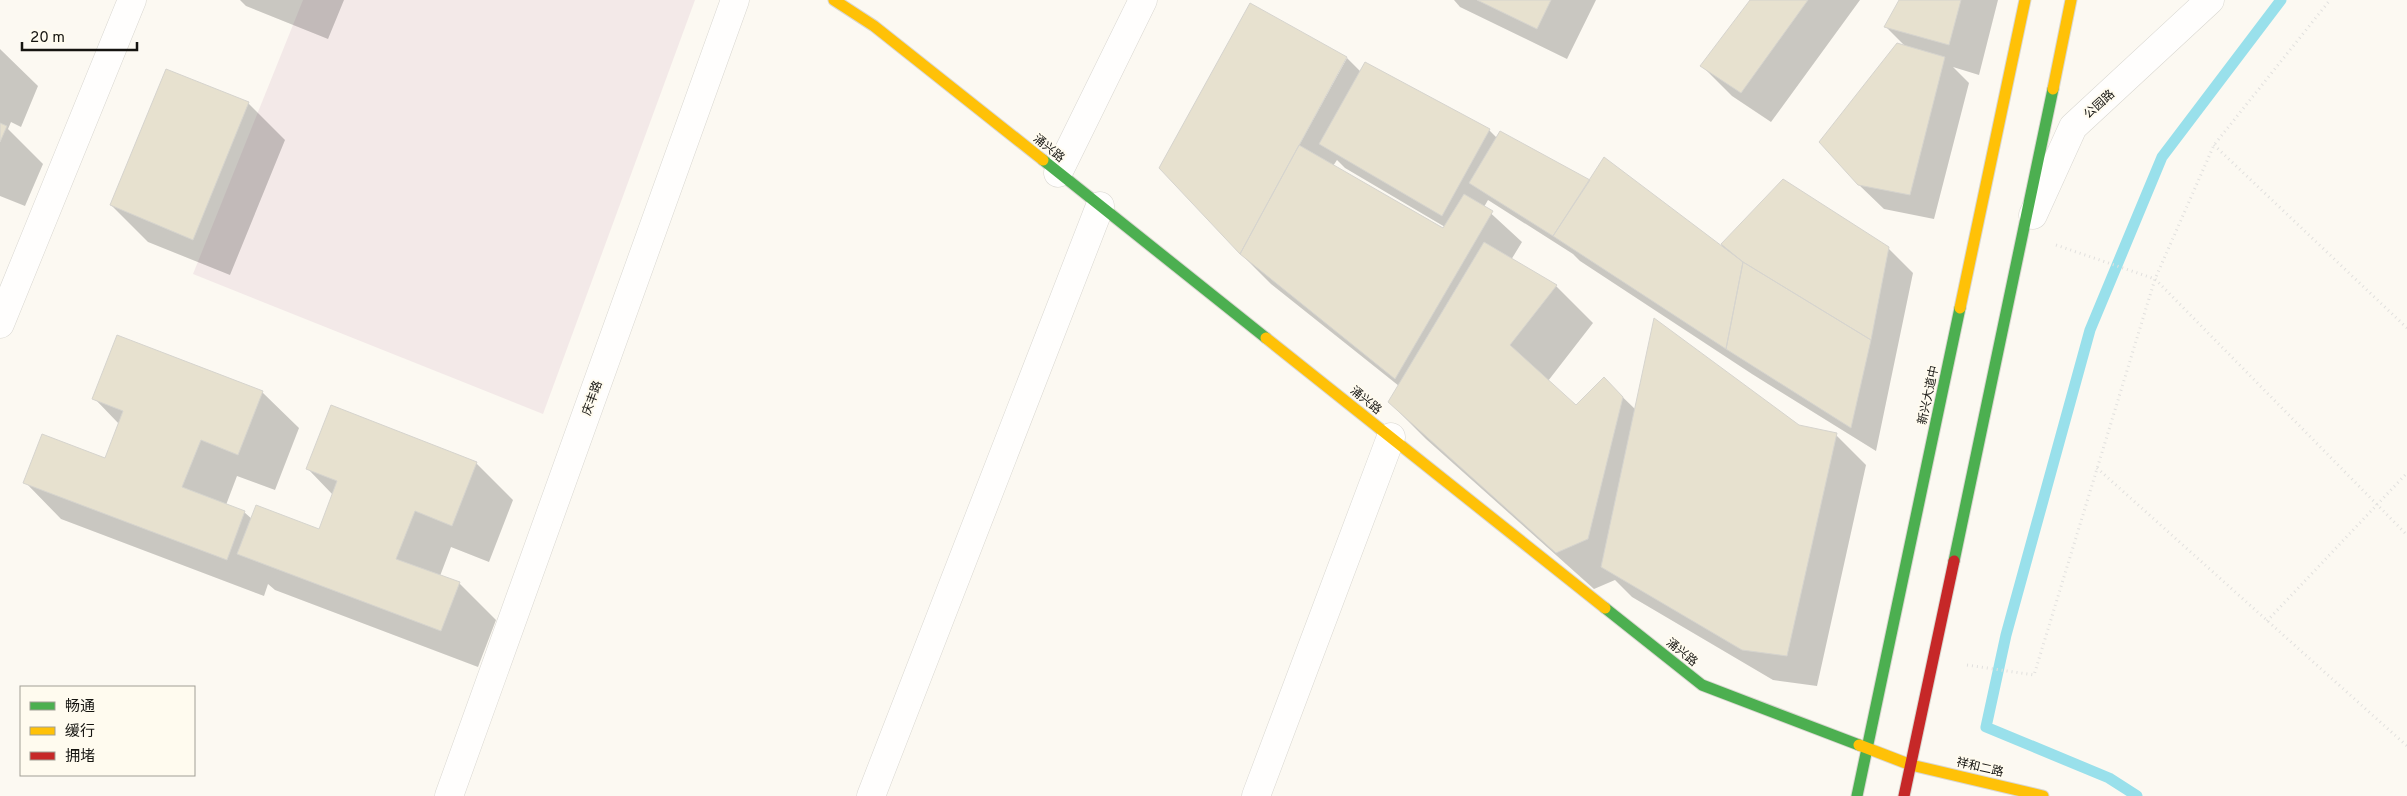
<svg xmlns="http://www.w3.org/2000/svg" width="2407" height="796" viewBox="0 0 2407 796" font-family="Overpass,'Noto Sans SC',sans-serif">
<style>
.education{fill:#f3e9e8}
.shadow{fill:#0003;fill-rule:evenodd}
.lines{fill:none;stroke-linecap:round;stroke-linejoin:round}
.stream{stroke:#99e0eb;stroke-width:11}
.building{fill:#e7e1cf;stroke:#d6d4ce}
.street-casing{stroke:#d9d7d1;stroke-width:29}
.fast-casing{stroke:#d9d7d1;stroke-width:13}
.slow-casing{stroke:#d9d7d1;stroke-width:13}
.jam-casing{stroke:#d9d7d1;stroke-width:13}
.path{stroke:#e1e0de;stroke-width:3;stroke-dasharray:1 4;stroke-linecap:butt}
.street{stroke:#fffefd;stroke-width:28}
.fast{stroke:#4caf50;stroke-width:11}
.slow{stroke:#ffc107;stroke-width:11}
.jam{stroke:#c62828;stroke-width:11}
.labels{text-anchor:middle;stroke-width:4;stroke-linejoin:round;paint-order:stroke}
.street-label{font-size:12px;fill:#151410;stroke:#fffbef}
</style>
<rect width="100%" height="100%" fill="#fcf9f2"/>
<path class="education" d="M303 0H695L543 414 193 274Z"/>
<path class="shadow" d="M240 0H344L328 39 246 6Z
M1454 0H1596L1567 59 1460 7Z
M1751 0H1860L1771 122 1732 96 1702 66Z
M1900 0H1998L1979 75 1953 67 1969 83 1934 219 1884 209 1858 184 1906 47 1886 27Z
M0 49 38 86 21 127 11 122 8 129 43 164 25 206 0 196Z
M1347 58 1361 72 1489 130 1497 138 1721 246 1783 181 1888 248 1913 273 1876 451 1752 374 1580 261 1573 254 1488 200 1484 207 1522 242 1511 260 1556 286 1593 323 1548 381 1576 407 1604 379 1636 410 1799 427 1836 435 1866 465 1817 686 1773 680 1632 597 1615 580 1594 589 1426 439 1389 402 1399 386 1271 284 1240 253ZM1337 160 1345 168 1445 227 1444 230 1333 166Z
M248 103 285 140 230 275 148 242 111 205Z
M262 392 299 428 275 490 237 476 226 505 244 512 252 519 320 531 333 495 308 469 476 463 513 500 489 562 451 547 440 576 459 583 496 620 478 667 275 590 268 584 264 596 61 519 25 482 105 460 119 424 94 398Z"/>
<g class="lines">
<path class="stream" d="M2137 796 2109 778 1986 727 2006 635 2090 330 2162 157 2281 0"/>
</g>
<path class="building" d="M1477 0H1551L1537 29Z
M1750 0H1808L1741 93 1700 66Z
M1899 0H1961L1949 45 1884 27Z
M1250 3 1347 57 1240 254 1159 168Z
M1897 43 1945 57 1910 195 1858 185 1819 142Z
M1365 62 1490 129 1442 216 1319 144Z
M166 69 249 102 193 240 110 205Z
M0 123 7 126 0 142Z
M1500 131 1590 180 1553 236 1469 183Z
M1299 145 1443 228 1464 194 1493 211 1395 379 1240 254Z
M1604 157 1743 262 1726 349 1553 236Z
M1783 179 1889 247 1871 340 1743 262 1721 244Z
M1484 242 1557 285 1510 345 1576 405 1604 377 1623 397 1588 539 1556 553 1388 402Z
M1743 262 1871 340 1851 428 1726 349Z
M1654 318 1799 425 1837 433 1787 656 1742 650 1601 567Z
M117 335 263 391 238 455 201 440 182 487 245 511 227 560 23 483 42 434 105 458 123 411 92 399Z
M331 405 477 462 452 526 415 511 396 559 460 582 441 631 237 554 256 505 319 529 337 481 306 469Z"/>
<g class="lines">
<defs>
<path id="street" d="M1058 173 1143 0
M2033 215 2073 127 2210 0
M0 324 132 0
M449 796 735 0
M871 796 1100 206
M1256 796 1391 437"/>
<path id="fast" d="M1043 160 1266 338
M1954 561 2053 89
M1605 608 1702 685 1859 745
M1857 796 1960 308"/>
<path id="slow" d="M834 0 874 26 1043 160
M2053 89 2071 0
M1960 308 2025 0
M1266 338 1605 608
M1859 745 1911 765 2043 796"/>
<path id="jam" d="M1904 796 1954 561"/>
</defs>
<use href="#street" class="street-casing"/>
<use href="#fast" class="fast-casing"/>
<use href="#slow" class="slow-casing"/>
<use href="#jam" class="jam-casing"/>
<path class="path" d="M2214 145 2407 328
M2056 245 2155 279 2407 535
M2097 468 2407 746
M2267 621 2407 473
M1967 665 2034 675 2155 279 2214 145 2330 0"/>
<use href="#street" class="street"/>
<use href="#fast" class="fast"/>
<use href="#slow" class="slow"/>
<use href="#jam" class="jam"/>
</g>
<g class="labels">
<g class="street-label">
<text transform="translate(2099 104) rotate(-42)" y="4">公园路</text>
<text transform="translate(1049 148) rotate(39)" y="4">涌兴路</text>
<text transform="translate(1928 395) rotate(-78)" y="4">新兴大道中</text>
<text transform="translate(592 398) rotate(-70)" y="4">庆丰路</text>
<text transform="translate(1366 400) rotate(39)" y="4">涌兴路</text>
<text transform="translate(1682 652) rotate(39)" y="4">涌兴路</text>
<text transform="translate(1980 767) rotate(13)" y="4">祥和二路</text>
</g>
</g>
<rect x="20" y="686" width="175" height="90" fill="#fffbef" stroke="#a19f96"/>
<rect x="30" y="702" width="25" height="8" fill="#4caf50" stroke="#a19f96"/>
<text x="65" y="711" font-size="15" fill="#151410">畅通</text>
<rect x="30" y="727" width="25" height="8" fill="#ffc107" stroke="#a19f96"/>
<text x="65" y="736" font-size="15" fill="#151410">缓行</text>
<rect x="30" y="752" width="25" height="8" fill="#c62828" stroke="#a19f96"/>
<text x="65" y="761" font-size="15" fill="#151410">拥堵</text>
<path d="M22 42v8h115v-8" fill="none" stroke="#151410" stroke-width="2.5"/>
<text x="30" y="42" font-size="15" fill="#151410" stroke="#fffbef" stroke-width="4" paint-order="stroke">20 m</text>
</svg>
